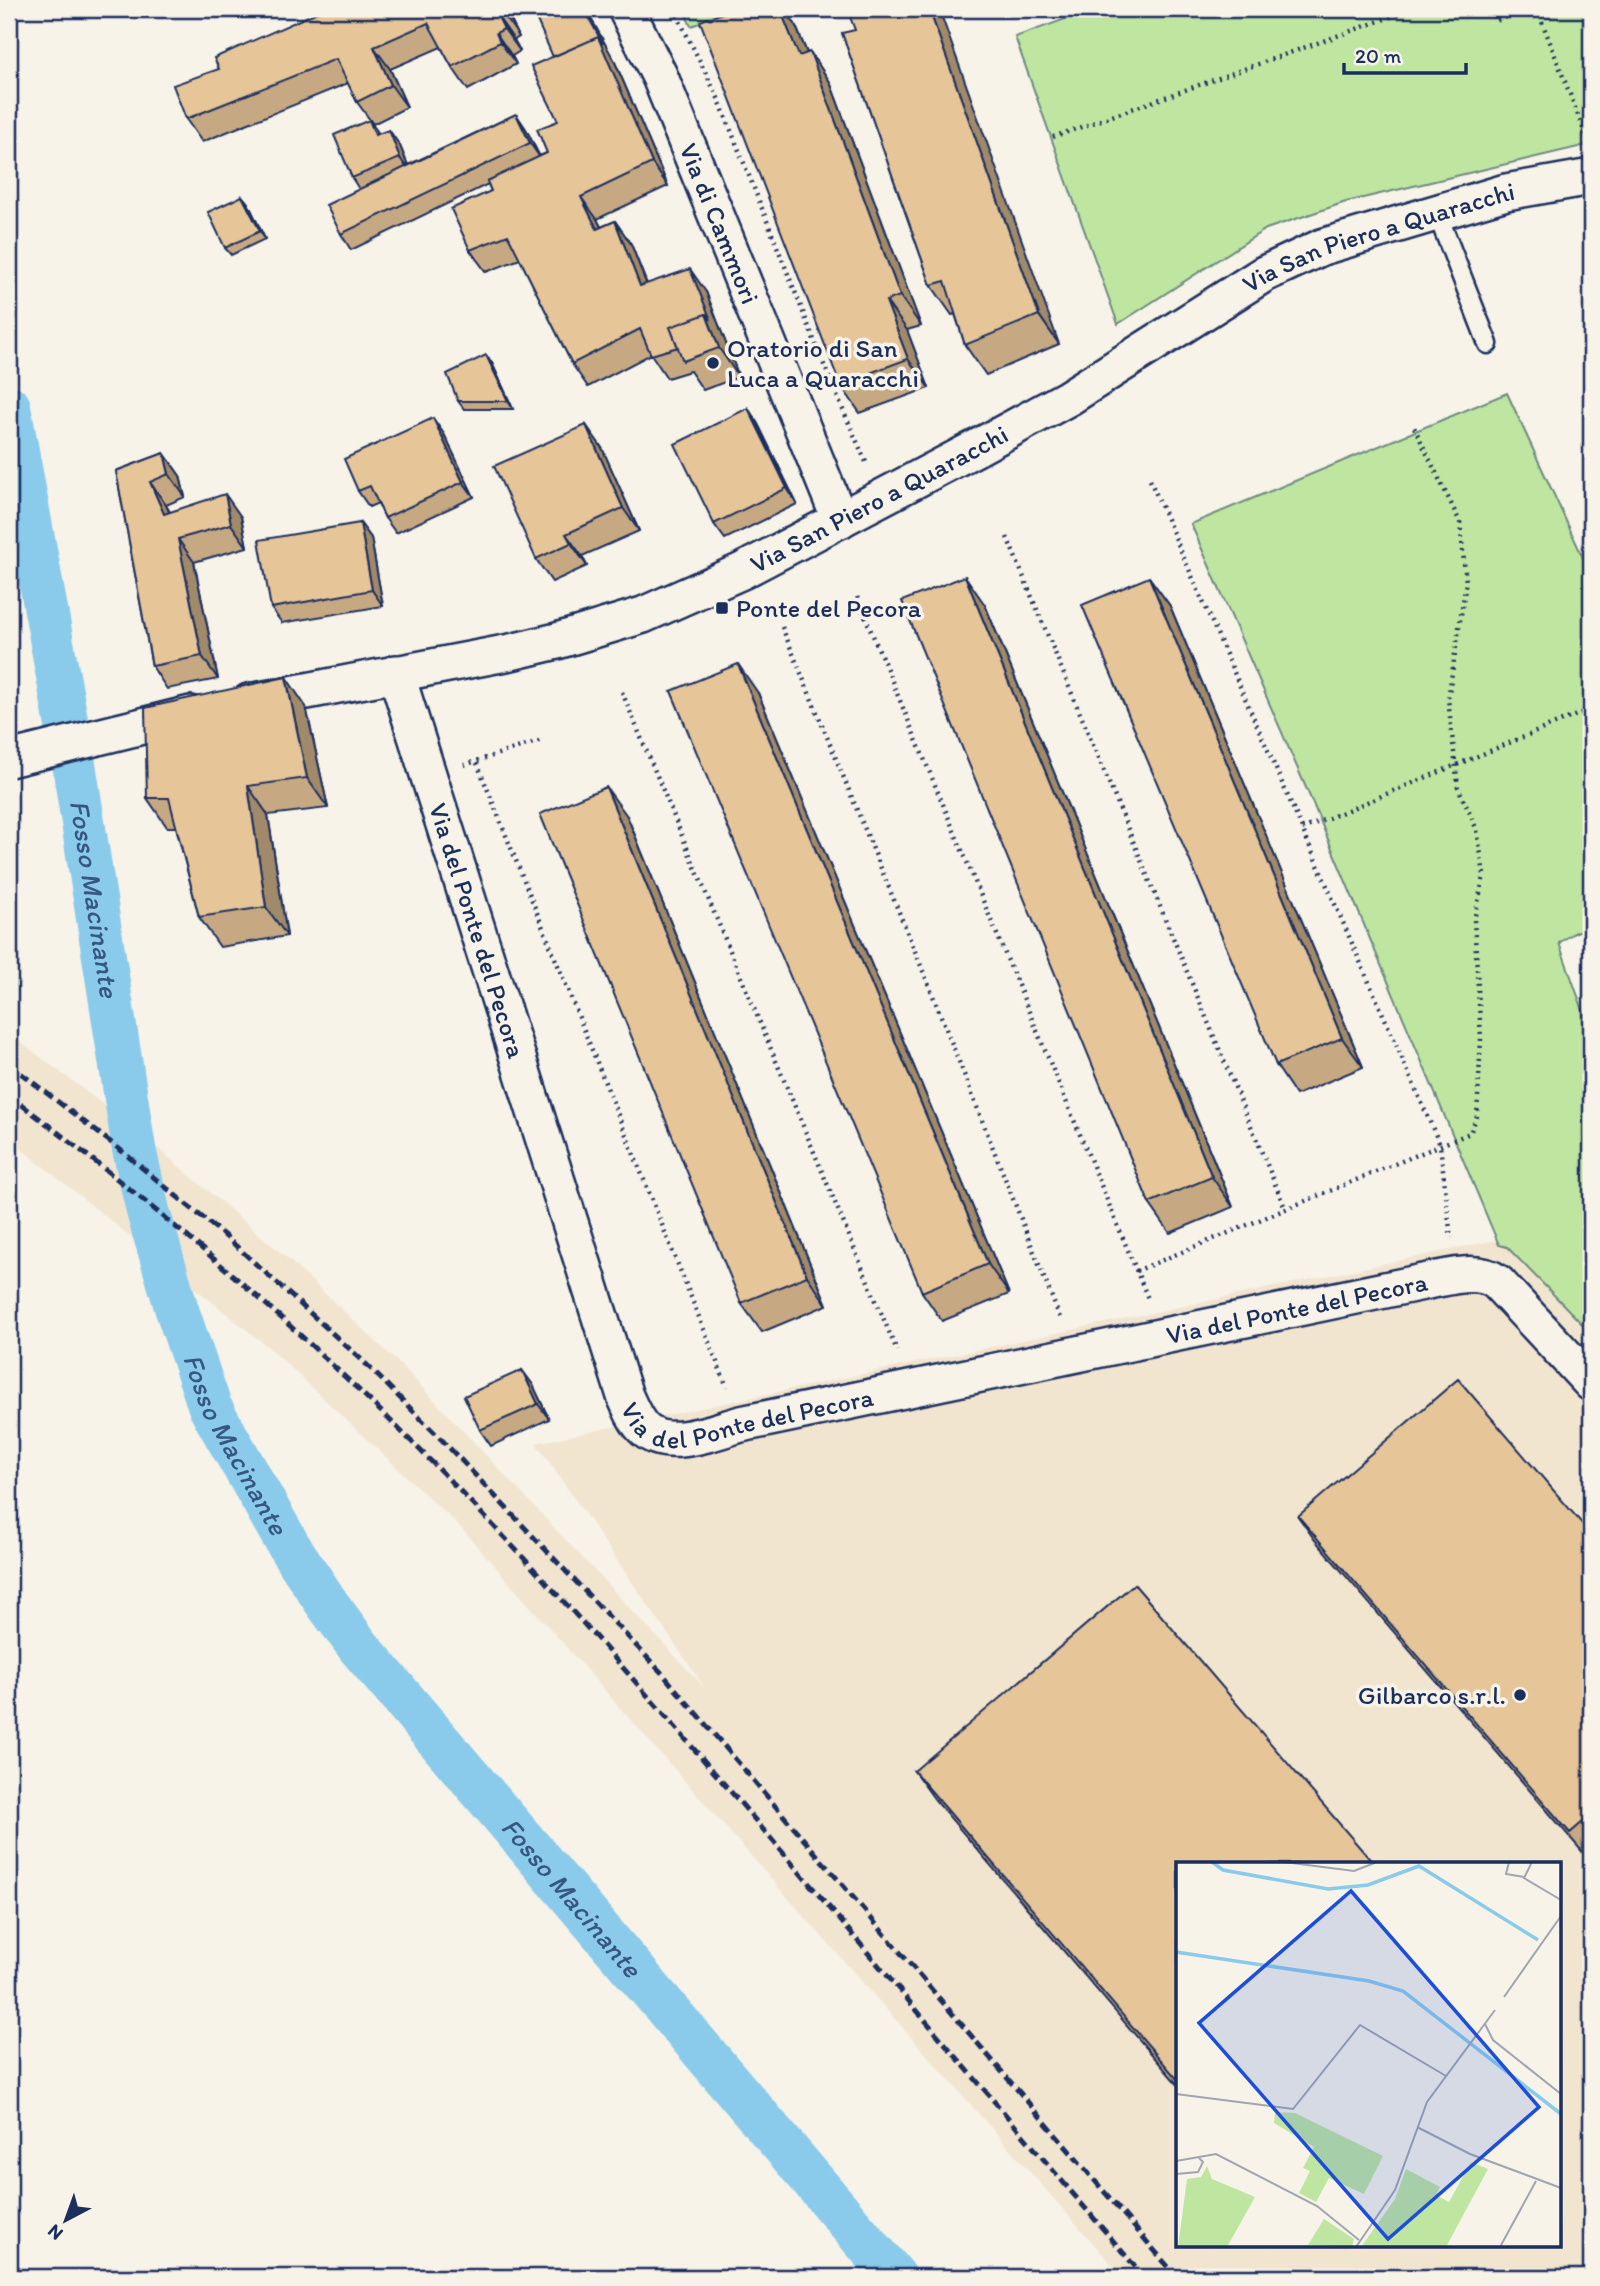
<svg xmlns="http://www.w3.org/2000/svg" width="1600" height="2286" viewBox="0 0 1600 2286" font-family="Itim,sans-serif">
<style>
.built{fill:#f2e5d0;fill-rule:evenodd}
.green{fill:#bfe6a1;stroke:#6d8a80;stroke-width:2}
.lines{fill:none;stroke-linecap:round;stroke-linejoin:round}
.canal{stroke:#8acaeb;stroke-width:44}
.lane-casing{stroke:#1b2f5e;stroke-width:23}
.street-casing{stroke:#1b2f5e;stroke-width:40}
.path{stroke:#1b2f5e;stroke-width:4.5;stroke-dasharray:2 5;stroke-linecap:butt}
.lane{stroke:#f7f3e8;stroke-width:18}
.street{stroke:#f7f3e8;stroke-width:35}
.rail{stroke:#1b2f5e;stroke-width:5;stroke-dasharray:10 5;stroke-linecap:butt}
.wall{fill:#c6a983;stroke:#1b2f5e;stroke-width:2}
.shaded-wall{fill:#a18a6a;stroke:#1b2f5e;stroke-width:2}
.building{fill:#e6c598;stroke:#1b2f5e;stroke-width:2}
.poi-dot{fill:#1b2f5e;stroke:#f7f3e8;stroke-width:2.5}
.labels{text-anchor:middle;stroke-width:7;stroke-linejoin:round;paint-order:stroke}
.street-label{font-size:26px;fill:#1b2f5e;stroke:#f7f3e8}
.poi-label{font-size:26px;fill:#1b2f5e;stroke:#f7f3e8;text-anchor:start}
.water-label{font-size:28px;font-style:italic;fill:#375681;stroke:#f7f3e8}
.inset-river{fill:none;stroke:#8acaeb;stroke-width:3.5}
.inset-road{fill:none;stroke:#9fa5b1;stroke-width:2}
.view{fill:#1d4ed8;fill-opacity:0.15;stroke:#1d4ed8;stroke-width:3.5}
.inset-edge{fill:none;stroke:#1b2f5e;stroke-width:3.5}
</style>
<rect width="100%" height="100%" fill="#f7f3e8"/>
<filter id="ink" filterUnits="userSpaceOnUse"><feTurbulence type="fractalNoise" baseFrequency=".0143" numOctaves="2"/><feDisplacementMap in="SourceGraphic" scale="14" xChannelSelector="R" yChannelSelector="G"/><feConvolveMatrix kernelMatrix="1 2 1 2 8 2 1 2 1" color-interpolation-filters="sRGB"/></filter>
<g filter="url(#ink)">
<path class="built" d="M9 1033 134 1128 285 1256 404 1368 705 1688 536 1443 1501 1239 1591 1238V2277H1123L461 1528 273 1351 9 1139ZM1178 1864H1560V2246H1178Z"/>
<path class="green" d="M683 9H740L691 26Z
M1075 9H1591V144L1346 202 1266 229 1118 324 1015 37 1077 15Z
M1507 393 1591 575V926L1572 934 1559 943 1591 1033V1333L1507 1247 1499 1245 1314 806 1191 524Z"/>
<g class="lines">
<path class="canal" id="s1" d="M9 407 73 758 134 1149 148 1211 177 1310 210 1407 290 1548 328 1605 359 1647 895 2277"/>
<defs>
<path id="lane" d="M1437 213 1488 344"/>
<g id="street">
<path id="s2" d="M626 9 660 77 840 520"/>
<path id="s3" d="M396 673 625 1396C630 1407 635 1421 645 1430 669 1451 714 1431 741 1424L1428 1281C1450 1277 1478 1268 1497 1282L1591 1383"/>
<path id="s4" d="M249 702 511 652 557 641 643 615 742 571 978 447 1068 398 1264 274 1322 247 1506 192 1591 177"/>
<path d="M9 759 191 714"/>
</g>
</defs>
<use href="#lane" class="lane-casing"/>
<use href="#street" class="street-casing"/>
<path class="path" d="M674 9 719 100 830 380 866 462
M1492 9 1496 21 1527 9
M1537 9 1588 141
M1053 137 1413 9
M1150 480 1440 1145 1451 1238
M1007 537 1285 1208
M857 597 1149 1301
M782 627 928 983 1060 1318
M622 692 897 1351
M477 763 727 1387
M464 765 542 740
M1302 829 1591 709
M1136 1271 1470 1133 1477 1116 1481 1038 1474 920 1484 875 1477 830 1458 787 1448 699 1466 582 1460 522 1413 425"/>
<use href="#lane" class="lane"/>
<use href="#street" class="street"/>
<path class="rail" d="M9 1064 118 1148 225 1236 363 1361 443 1441 661 1672 1177 2277
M9 1095C125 1183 238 1275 344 1376 506 1529 652 1699 796 1868 912 2005 1028 2141 1144 2277"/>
</g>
<path class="wall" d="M453 9H505L519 37 514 40 520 51 512 56 516 64 468 90 452 67 441 47 390 69 407 107 373 124 357 102 348 83 202 142 186 119Z
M734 9H784L795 24 807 53 810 52 830 82 921 326 907 330 929 388 860 413 840 384Z
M842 33 1059 344 986 375 965 345 955 314 952 315 931 285Z
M614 60 668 186 597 219 601 227 615 221 631 244 647 284 706 292 739 377 703 390 690 371 667 378 651 354 588 387 572 364 520 259 486 272 470 250 491 191 488 184 351 250 341 234 359 189 352 178 379 134 389 130 400 146 408 165 516 114 526 129 539 156 547 153 558 121Z
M242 196 248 203 265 239 231 255 225 248Z
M486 355 492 363 513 409H464L458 401Z
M748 408 758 424 797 504 725 539 714 524Z
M586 425 602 448 639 531 582 556 587 566 552 582 536 559Z
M444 434 474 497 396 533 385 518 378 503 369 507 358 491Z
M164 453 180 476 185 497 166 505 170 512 241 517 247 547 194 562 218 679 167 689 152 666 116 471Z
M360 523 371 538 383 606 282 623 271 608Z
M1149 577 1170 606 1363 1067 1296 1095 1276 1065Z
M985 605 1233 1207 1170 1233 1149 1203Z
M758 693 1009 1294 942 1321 922 1292Z
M306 707 328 808 268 815 287 936 220 947 199 917 176 827H167L147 798Z
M627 816 827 1305 762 1332 741 1303Z
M522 1370 533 1385 549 1419 491 1446 480 1430Z
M1298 1516 1591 1534V1851L1586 1856 1314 1539Z
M914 1771 1178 1864V2085L935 1800Z"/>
<path class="shaded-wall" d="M500 9H505L507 12 519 37Z
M584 9H586L614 60 668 186 652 163Z
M780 9H784L795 24 820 85 799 56Z
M929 9H939L1059 344 1039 315Z
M498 17 514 40 520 51 504 29Z
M496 33 512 56 516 64 500 42Z
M374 47 390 69 407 107 391 85Z
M810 52 830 82 921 326 900 296Z
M516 114 526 129 541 159 530 143Z
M369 120 380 135H375Z
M389 130 400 146 411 174 400 158Z
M242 196 248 203 265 239 260 231Z
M581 197 597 219 613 252 597 229Z
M615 221 631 244 656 309 640 286Z
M690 269 706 292 739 377 719 348Z
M886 301 907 330 929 388 908 359Z
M486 355 492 363 513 409 508 401Z
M748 408 758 424 797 504 787 488Z
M433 418 444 434 474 497 463 482Z
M586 425 602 448 639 531 623 508Z
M164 453 180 476 185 497 169 474Z
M150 482 166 505 180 537 164 514Z
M225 494 241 517 247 547 231 524Z
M360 523 371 538 383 606 372 590Z
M566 534 582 556 587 566 571 543Z
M178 539 194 562 218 679 202 656Z
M965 576 985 605 1233 1207 1212 1177Z
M1149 577 1170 606 1363 1067 1342 1038Z
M738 664 758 693 1009 1294 988 1264Z
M286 677 306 707 328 808 307 778Z
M248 786 268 815 287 936 266 907Z
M606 787 627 816 827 1305 807 1276Z
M522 1370 533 1385 549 1419 538 1404Z"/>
<path class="building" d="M324 9H449L450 11 453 9H500L503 14 498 17 504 29 496 33 500 42 452 67 428 23 374 47 391 85 357 102 336 59 186 119 173 85 219 69 214 58Z
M532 9H584L603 44 598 37 553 57Z
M734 9H780L799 56 810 52 900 296 886 301 908 359 840 384 700 21Z
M847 9H929L1039 315 965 345 945 281 931 285 842 33 855 30Z
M598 37 652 163 581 197 597 229 615 221 640 286 690 269 711 320 706 314 670 327 678 347 651 355 640 329 572 364 508 235 470 250 451 209 491 191 487 181 547 153 537 129 558 121 531 66Z
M516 114 530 143 341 234 326 205Z
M369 120 375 135 389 130 400 158 352 178 334 135Z
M242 196 260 231 225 248 208 212Z
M706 314 719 348 683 361 670 327Z
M486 355 508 401H458L447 374Z
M748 408 787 488 714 524 675 444Z
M433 418 463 482 385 518 370 486 358 491 344 459Z
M586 425 623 508 566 534 571 543 536 559 494 466Z
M164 453 169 474 150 482 164 514 225 494 231 524 178 539 202 656 152 666 116 471Z
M360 523 372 590 271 608 259 540Z
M965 576 1212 1177 1149 1203 902 601Z
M1149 577 1342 1038 1276 1065 1082 605Z
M738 664 988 1264 922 1292 671 691Z
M286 677 307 778 248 786 266 907 199 917 169 798H147L145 708Z
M606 787 807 1276 741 1303 540 814Z
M522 1370 538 1404 480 1430 464 1396Z
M1458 1379 1591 1534V1815L1570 1833 1298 1516Z
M1134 1584 1374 1864H1178V2080L914 1771Z"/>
</g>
<g class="poi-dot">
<circle cx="713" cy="363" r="7"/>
<rect x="715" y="601" width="14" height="14" rx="3.5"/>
<circle cx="1520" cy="1695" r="7"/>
</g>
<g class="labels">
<g class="street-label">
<text dy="9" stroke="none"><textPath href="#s2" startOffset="234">Via di Cammori</textPath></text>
<text dy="9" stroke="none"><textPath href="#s4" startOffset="1234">Via San Piero a Quaracchi</textPath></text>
<text dy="9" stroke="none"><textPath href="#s4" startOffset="667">Via San Piero a Quaracchi</textPath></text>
<text dy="9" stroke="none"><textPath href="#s3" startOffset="270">Via del Ponte del Pecora</textPath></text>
<text dy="9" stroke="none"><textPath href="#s3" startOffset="1466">Via del Ponte del Pecora</textPath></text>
<text dy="9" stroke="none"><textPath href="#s3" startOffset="900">Via del Ponte del Pecora</textPath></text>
</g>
<g class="poi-label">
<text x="727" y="357">Oratorio di San<tspan x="727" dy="30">Luca a Quaracchi</tspan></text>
<text x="736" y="617">Ponte del Pecora</text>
<text x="1506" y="1704" text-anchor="end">Gilbarco s.r.l.</text>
</g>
<g class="water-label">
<text dy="10" stroke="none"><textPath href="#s1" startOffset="499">Fosso Macinante</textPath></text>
<text dy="10" stroke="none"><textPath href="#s1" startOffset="1066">Fosso Macinante</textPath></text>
<text dy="10" stroke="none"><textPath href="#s1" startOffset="1633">Fosso Macinante</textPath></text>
</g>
</g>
<g transform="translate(1176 1862)">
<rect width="385" height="385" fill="#f7f3e8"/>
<path d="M99 250 119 251 207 294 188 332 153 316 140 340 123 331 134 309 127 306 138 285 98 261ZM295 300 312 307 270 385H185L219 337 230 307 264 325 260 333 273 340ZM31 304 36 317 79 335 51 385H2L11 317 25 315ZM148 357 178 377 176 385 132 383Z" fill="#bfe6a1"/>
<path class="inset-river" d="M36 0 47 8 152 27 192 23 243 4 362 78M0 90 193 119 227 129 385 252"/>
<path class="inset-road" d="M108 0 178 9 201 0M333 0 330 12 348 15M356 0 348 16 385 38M328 135 385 54M309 162 317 178 385 232M0 232 117 247 184 163 270 214M241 265 294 292 385 326M0 299 40 292 141 344 183 378M0 312 22 310 27 300 23 296M180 385 219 328 251 240 319 148M324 385 360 319"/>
<path class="view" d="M175 29 363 245 212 377 23 161Z"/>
<rect width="385" height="385" class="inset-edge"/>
</g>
<rect width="1600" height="2286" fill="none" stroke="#f7f3e8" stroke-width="35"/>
<rect x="18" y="18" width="1565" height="2251" fill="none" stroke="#1b2f5e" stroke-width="2.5" filter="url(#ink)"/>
<g transform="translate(66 2220) rotate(221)" stroke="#f7f3e8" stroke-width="5" paint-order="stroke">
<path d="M0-5L12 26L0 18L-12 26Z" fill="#1b2f5e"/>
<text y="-10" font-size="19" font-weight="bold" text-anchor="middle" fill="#1b2f5e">N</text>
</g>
<path d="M1344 63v10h122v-10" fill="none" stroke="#1b2f5e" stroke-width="3.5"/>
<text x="1355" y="63" font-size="21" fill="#1b2f5e" stroke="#f7f3e8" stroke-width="5" paint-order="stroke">20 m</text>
</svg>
